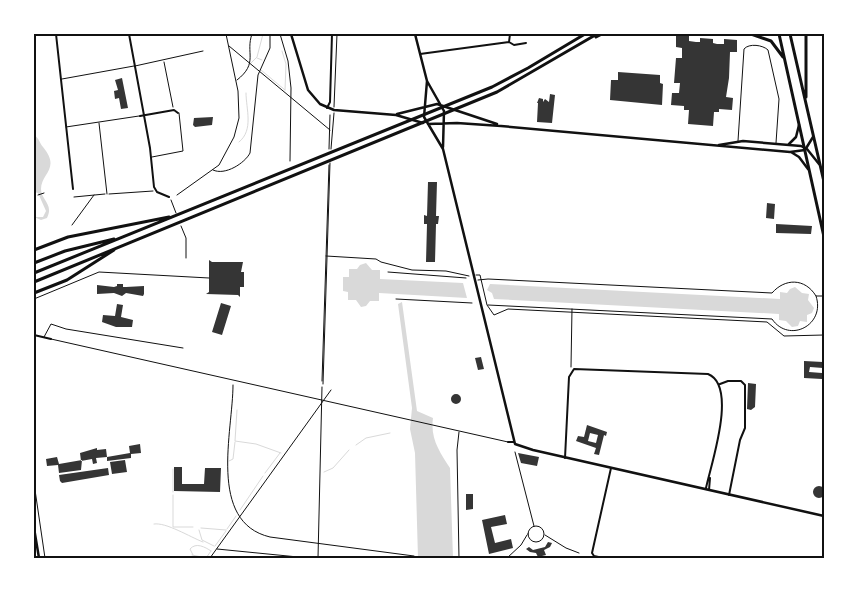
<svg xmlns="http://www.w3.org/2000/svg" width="858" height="592" viewBox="0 0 858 592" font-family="'Space Grotesk',sans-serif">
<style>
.water{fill:#d9d9d9}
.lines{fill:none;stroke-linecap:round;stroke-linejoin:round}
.stream{stroke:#d9d9d9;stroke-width:1}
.building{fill:#353535;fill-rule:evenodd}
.path{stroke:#111;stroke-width:1}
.service{stroke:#111;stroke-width:1}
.pedestrian{stroke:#111;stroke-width:1}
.minor{stroke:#111;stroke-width:2}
.tertiary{stroke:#111;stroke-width:2.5}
.primary{stroke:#111;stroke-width:3}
.neatline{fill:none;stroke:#111;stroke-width:2}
</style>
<rect width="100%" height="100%" fill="#fff"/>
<path class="water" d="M34 135C39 138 39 142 43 147 61 169 41 173 41 189 41 200 54 204 47 218L41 220 34 217H43L46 211 38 193 34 192Z
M366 263 372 270H380V279L463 283 467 298 379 293V301H370L366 306 361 307 356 300H348V292L343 291V277H349V269H357L360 265Z
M490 284 780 299V292L787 293 790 289 795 287 802 293 809 294 808 300 814 308 812 313 807 315V322L800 321 798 326 792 327 786 321 779 320V314L494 299 492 293 487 290Z
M402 302 417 411 433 418C430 439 440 452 450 468L453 558H418L415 453 410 429 412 408 398 304Z"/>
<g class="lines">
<path class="stream" d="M282 51 286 64 285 90
M257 58 262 60
M251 63 257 57 263 34H269
M261 70 285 90
M239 142C254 130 246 109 246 93
M237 410 235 441 256 444 281 453
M356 445 366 438 390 433
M229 461 233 459 235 442
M324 472 333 468 349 450
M265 473 280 453
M173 492V469
M173 495V527H193
M240 510 263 476
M234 519 236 516
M154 524C166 522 190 537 203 542
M201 528 226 530
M227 529 234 519
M199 530 202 540 214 546
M215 546 226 531
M192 555 206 558
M193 555 190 549C196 542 205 547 211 551
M206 558 211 551"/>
</g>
<path class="building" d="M676 35 689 36V41L696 42H700V38L713 39V43L717 44H724V39L737 40V52H730L729 78 726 97 733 98 732 110 719 109V112H714L713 126 688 124 689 110H684V106L671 105 672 93H679L680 83H674L676 58H682V48L676 47Z
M618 72 660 75V83L663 84 662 105 610 100 611 80H618Z
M122 78 128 108 121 109 119 98 115 99 114 91 118 90 115 80Z
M550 94 555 95 552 123 537 122 538 103H537L539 98 543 99V102L545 99 549 102Z
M213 117 212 125 195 127 193 125 194 118Z
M428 182H437L436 216H439L438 224H436L435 262H426L427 224H424V215L427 216Z
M767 203 775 204 774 219 766 218Z
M776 224 812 226 811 234 776 233Z
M209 260 212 262H243L241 272H244V287H240V297L238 295 206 294 209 292Z
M117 284H123V287H126L144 286V294L143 296 126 293 122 296 114 293 97 294V285L114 287 117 286Z
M221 303 231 306 222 335 212 332Z
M117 304 123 305 121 317 133 320 132 327H116L102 322 103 315 115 316Z
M481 357 484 369 478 370 475 358Z
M804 361 823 362V368L810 367 809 372 822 373V379L804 378Z
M748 383 756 384 755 407 751 410 747 409Z
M451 399a5 5 0 1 1 10 0a5 5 0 1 1-10 0Z
M587 425 607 432 606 436 604 435 599 455 594 454 596 448 576 441 578 436 584 437ZM590 433 598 435 596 443 588 441Z
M140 444 141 453 131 454V458L107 461V457L130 453 129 446Z
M97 448V450L106 449 107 457 96 458 97 463 93 464 92 459 81 461 80 453Z
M518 453 539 457 537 466 521 463Z
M57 457 59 464 82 460 81 470 59 473 58 465 47 466 46 459Z
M125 460 127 472 112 474 110 462Z
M174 467H182V484H204L205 468H221L220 492 174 491Z
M108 468 109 475 62 483 60 481 59 475Z
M813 492a6 6 0 1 1 12 0a6 6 0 1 1-12 0Z
M466 494H473V509L466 510Z
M505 515 507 524 491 527 495 543 511 539 513 548 489 554 482 520Z
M548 542 552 543 550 547 544 550 546 555 538 557 536 553 530 552 526 549 529 547 533 550 545 547Z"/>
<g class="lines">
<path class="path" d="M280 34 288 61 291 88 290 161
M229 46 330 130
M164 62 173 107
M237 80C259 63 245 53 252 34
M334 107 337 34
M329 149 330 115
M331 149 334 113
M213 170C225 176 245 163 250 153L258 75 270 48V34
M109 194 153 191
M38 195 44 193
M177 195 219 165 234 137 239 118 238 91 226 34
M74 197 105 194
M171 200 176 213
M72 225 94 195
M181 226 186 238V258
M326 256 376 259 381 262 412 270 446 271 469 276
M388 272 466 278
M476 275H480L487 305 494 315 508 309 767 322 784 336 824 335
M478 280 488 279 772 293C785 278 805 278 816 296H824
M34 299 99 272 209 278
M396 299 472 303
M488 305 772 319C789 344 826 325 816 296
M571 367 572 309
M322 381 329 165
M323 384 330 163
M34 483 45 558"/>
<path class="service" d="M135 66 203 51
M738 141 744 49C749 43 763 45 768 50L779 99 776 143
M44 337 51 324 66 329 183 348"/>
<path class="pedestrian" d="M62 79 134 66
M99 123 107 194
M66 127 139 116
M152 157 183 151 179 113
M51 339 508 442
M233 385C233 431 207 522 270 537L414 556
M459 432 457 450 459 558
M515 452 534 526
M528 534a8 8 0 1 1 16 0a8 8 0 1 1-16 0Z
M545 535 566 548 579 553
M217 549 308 558
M210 558 331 390
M318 558 322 387
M507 558 521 545 527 535"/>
<path class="minor" d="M56 34 73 189
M129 34 150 148 154 187 157 192 169 197
M509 42 510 34
M420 54 509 42 514 45 526 43
M327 108 330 102 332 34
M140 116 174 110 178 113
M34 335 51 339
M720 384 728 381H741L745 385V428L740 440 729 495
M508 442H514
M565 458 569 377 574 369 708 374C738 386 711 464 706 488
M709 490 710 478
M603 558 594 556 592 553 611 468"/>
<path class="tertiary" d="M291 34 308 90 320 104 334 110 396 115 423 123
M415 34 427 81 424 117 443 149 515 444 533 450 824 516
M427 81 444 111 443 147
M397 114 437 104 497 124
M428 124 457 123 501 126 790 152 805 150 813 137
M789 144 796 137 799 125
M719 145 743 141 801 146 807 149 819 164
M791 152 799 157 808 169
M34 528 39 558"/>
<path class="primary" d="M751 34 771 41 783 57
M779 34 824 237
M790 34 824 182
M596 37 602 34
M806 97V34
M34 250 68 237 169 217
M34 263 65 251 114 239
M34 273 492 87 528 68 585 34
M34 282 497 92 597 34
M34 293 67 280 114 250"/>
</g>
<rect width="858" height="592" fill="none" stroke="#ffffff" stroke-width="70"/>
<rect x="35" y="35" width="788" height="522" class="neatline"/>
</svg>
